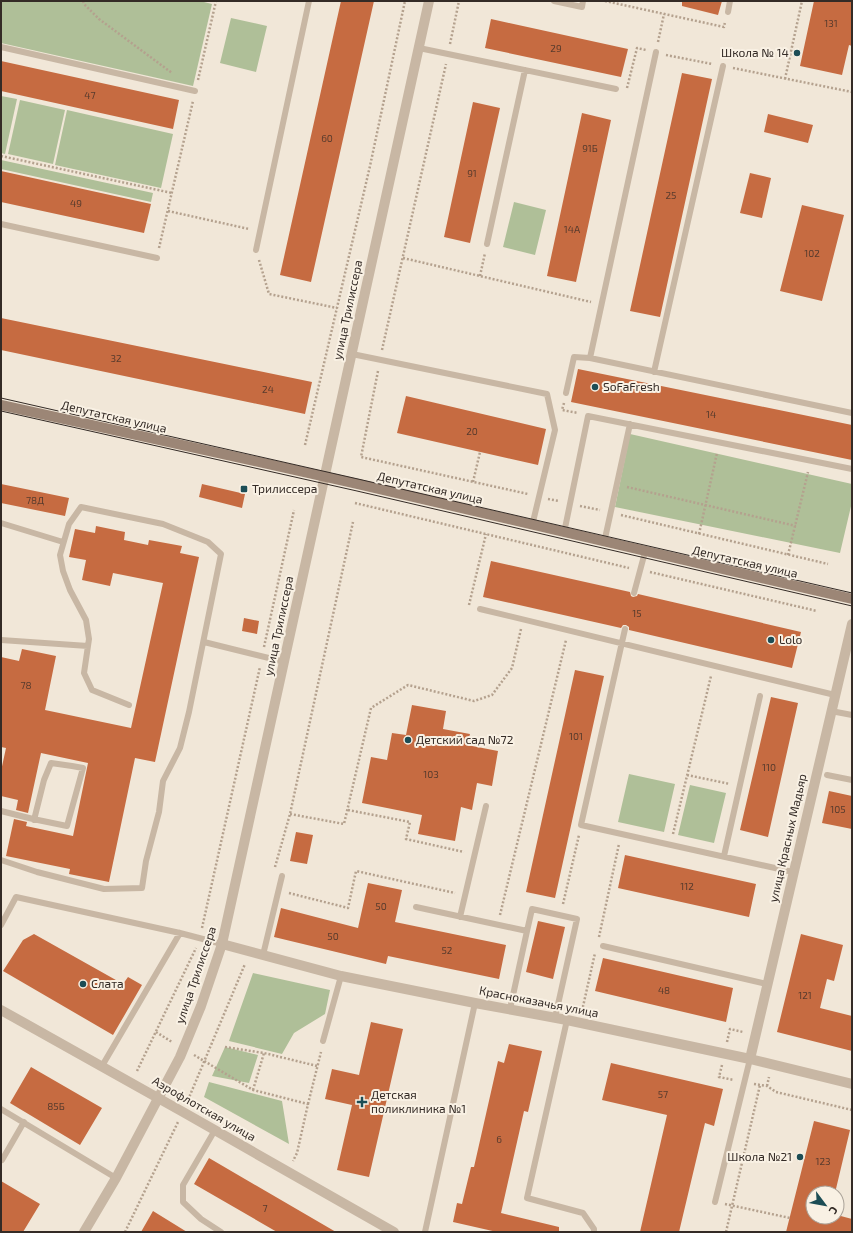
<svg xmlns="http://www.w3.org/2000/svg" width="853" height="1233" viewBox="0 0 853 1233" font-family="'Exo 2',sans-serif">
<style>
.green{fill:#afbf98}
.building{fill:#c66b41}
.lines{fill:none;stroke-linecap:round;stroke-linejoin:round}
.path{stroke:#b4a18e;stroke-width:2.5;stroke-dasharray:2 2;stroke-linecap:butt}
.service{stroke:#c8b7a4;stroke-width:6}
.minor{stroke:#c8b7a4;stroke-width:10}
.tertiary{stroke:#c8b7a4;stroke-width:10}
.secondary{stroke:#9c8676;stroke-width:10}
.tram{stroke:#342b26;stroke-width:1}
.poi-dot{fill:#1c4d55;stroke:#f9f1e4;stroke-width:1.5}
.labels{text-anchor:middle;stroke-width:4;stroke-linejoin:round;paint-order:stroke}
.number-label{font-size:10px;fill:#583b2d}
.poi-label{font-size:12px;fill:#342b26;stroke:#f9f1e4;text-anchor:start}
.street-label{font-size:12px;fill:#342b26;stroke:#f9f1e4}
</style>
<rect width="100%" height="100%" fill="#f1e7d8"/>
<path class="green" d="M1 1H200L212 4 193 86 1 43Z
M231 18 267 26 256 72 220 63Z
M1 96 17 99 5 154 1 153Z
M20 100 65 110 53 164 8 154Z
M67 110 173 134 161 188 55 165Z
M1 160 153 193 151 202 1 169Z
M514 202 546 210 535 255 503 247Z
M630 434 852 484V502L840 553 615 507Z
M629 774 675 784 664 832 618 822Z
M690 785 726 793 714 843 678 835Z
M253 973 330 990 325 1014 294 1033 282 1054 229 1041Z
M225 1047 258 1055 249 1083 212 1076Z
M209 1082 282 1101 289 1144 204 1097Z"/>
<path class="building" d="M341 1H374L311 282 280 275Z
M682 1H722L718 15 682 6Z
M814 1H852V46L849 45 842 75 800 66Z
M491 19 628 49 621 77 485 48Z
M1 61 179 100 173 129 1 91Z
M682 73 712 79 660 317 630 311Z
M473 102 500 108 470 243 444 237Z
M582 113 611 120 576 282 547 276Z
M768 114 813 125 808 143 764 132Z
M1 171 151 204 144 233 1 202Z
M750 173 771 178 762 218 740 213Z
M802 205 844 215 822 301 780 291Z
M1 318 312 382 305 414 1 350Z
M578 369 852 425V460L571 402Z
M406 396 546 429 538 465 397 433Z
M1 484 69 498 65 516 1 503Z
M202 484 245 494 242 508 199 497Z
M96 526 125 532 124 540 148 545 149 540 182 546 180 553 199 557 155 762 135 758 109 882 69 874 70 869 6 856 14 819 27 822 26 826 73 836 88 763 41 753 28 813 16 810 18 800 1 796V771L6 748 1 747V657L19 661 22 649 56 656 45 710 131 728 163 583 113 573 110 586 82 580 86 560 69 557 75 529 95 533Z
M491 561 630 592 631 596 633 597 637 596 638 594 801 632 792 668 629 630V627L626 625H623L621 628 483 597Z
M244 618 259 621 257 634 242 631Z
M575 670 604 676 555 898 526 892Z
M771 697 798 703 768 837 740 830Z
M412 705 446 711 443 729 470 734 467 745 498 751 492 786 477 783 472 810 461 807 455 841 418 834 422 815 362 803 371 757 387 760 392 733 406 735Z
M829 791 852 796V829L822 823Z
M296 832 313 835 307 864 290 861Z
M625 855 756 884 749 917 618 888Z
M368 883 402 890 395 922 506 945 499 979 388 956 386 964 274 937 281 908 358 928Z
M538 921 565 927 553 979 526 972Z
M34 934 123 984 128 977 142 985 113 1035 3 971 23 940Z
M801 934 843 945 834 981 827 979 820 1008 852 1016V1051L777 1032Z
M603 958 733 988 726 1022 595 991Z
M371 1022 403 1029 369 1177 337 1170 352 1105 325 1099 332 1069 359 1075Z
M509 1044 542 1051 528 1112 524 1111 501 1213 559 1227V1232H497L453 1222 457 1203 462 1204 471 1167H474L498 1061 504 1063Z
M611 1063 723 1089 714 1126 705 1123 679 1232H640L667 1115 602 1100Z
M31 1067 102 1108 80 1145 10 1103Z
M814 1121 850 1130 835 1193H813V1217H837V1215L852 1219V1232H786Z
M209 1158 336 1232H277L194 1184Z
M1 1181 40 1204 23 1232H1Z
M153 1211 187 1232H141Z"/>
<g class="lines">
<path class="path" d="M83 1 84 4 99 19 172 73
M605 1 724 27 725 22
M658 42 664 14
M450 44 459 1
M666 55 712 64
M733 68 852 92
M785 79 802 1
M198 80 216 1
M627 88 637 48 646 50
M1 156 172 193
M168 211 249 229
M159 248 193 101
M403 258 591 302
M259 260 269 294 337 308
M480 276 485 253
M382 350 446 64
M378 371 361 457 528 494
M564 403 562 410 578 413
M305 445 370 166 405 1
M473 482 480 452
M627 487 796 526
M548 499 559 501
M355 503 629 568
M580 506 600 510
M621 515 828 564
M699 534 717 453
M788 555 808 472
M650 572 817 611
M469 605 486 534
M264 647 294 510
M687 775 730 784
M348 810 410 822 406 839 464 852
M290 814 344 824 371 708 408 685 474 701 492 695 512 668 521 629
M673 834 711 676
M275 867 290 814 353 522
M289 893 348 908 356 871 455 893
M563 904 579 835
M500 915 566 640
M202 928 260 667
M599 937 619 844
M582 1011 595 953
M156 1032 172 1042
M727 1042 730 1029 743 1032
M225 1047 264 1053 317 1066
M194 1055 253 1090 308 1104 297 1153 293 1161
M722 1065 719 1077 734 1080
M137 1071 196 948
M754 1084 767 1086 776 1092 852 1110
M767 1086 769 1077
M253 1090 264 1053
M188 1100 245 964
M308 1104 321 1052
M725 1204 790 1218
M125 1232 178 1122
M726 1232 760 1085"/>
<path class="service" d="M554 1 582 7 583 1
M728 12 730 1
M1 47 195 91
M419 48 616 89
M1 224 157 258
M487 244 525 70
M256 250 309 1
M352 354 547 394 555 430 532 526
M590 358 656 52
M654 372 723 66
M566 393 574 357 590 358 852 413
M1 523 63 542
M564 533 588 416 852 469
M604 543 630 424
M634 593 645 552
M480 609 835 695
M625 629 581 825 793 872
M1 640 88 646
M204 642 285 662
M831 711 852 715
M827 775 852 780
M1 811C23 817 45 822 67 826L83 768 72 766 51 763 44 780 34 820
M724 856 760 696
M1 860 37 872 104 889 142 888 146 861 159 812 163 781 180 748 189 712 221 554 208 542 163 524 81 507 69 524 60 555 63 571 70 590 86 620 89 639 84 673 92 690 129 705
M416 907 527 931 510 1009
M460 917 486 806
M1 925 16 897 180 933 222 944
M527 931 532 909 577 919 555 1018
M603 946 767 984
M263 955 282 876
M567 1020 527 1198 583 1213 594 1229V1232
M323 1041 341 976
M102 1066 180 933
M1 1109 116 1178
M215 1130 183 1185V1202L201 1219 221 1232
M2 1160 24 1122
M715 1202 750 1059
M425 1232 475 1003"/>
<path class="minor" d="M1 1010 183 1112 394 1232
M750 1059 852 624"/>
<path class="tertiary" d="M222 944 341 976 475 1003 567 1020 750 1059 852 1084
M84 1232 116 1178 180 1057 201 1006 222 944 429 1"/>
<path class="secondary" d="M1 405 358 484 852 599"/>
<path class="tram" d="M1 398 358 479 852 593
M1 411 357 491 852 606"/>
</g>
<g class="poi-dot">
<circle cx="797" cy="53" r="4"/>
<circle cx="595" cy="387" r="4"/>
<rect x="240" y="485" width="8" height="8" rx="2"/>
<circle cx="771" cy="640" r="4"/>
<circle cx="408" cy="740" r="4"/>
<circle cx="83" cy="984" r="4"/>
<path d="M360 1096h4v4h4v4h-4v4h-4v-4h-4v-4h4z"/>
<circle cx="800" cy="1157" r="4"/>
</g>
<g class="labels">
<g class="number-label">
<text x="831" y="27">131</text>
<text x="556" y="52">29</text>
<text x="90" y="99">47</text>
<text x="327" y="142">60</text>
<text x="590" y="152">91Б</text>
<text x="472" y="177">91</text>
<text x="671" y="199">25</text>
<text x="76" y="207">49</text>
<text x="572" y="233">14А</text>
<text x="812" y="257">102</text>
<text x="116" y="362">32</text>
<text x="268" y="393">24</text>
<text x="711" y="418">14</text>
<text x="472" y="435">20</text>
<text x="35" y="504">78Д</text>
<text x="637" y="617">15</text>
<text x="26" y="689">78</text>
<text x="576" y="740">101</text>
<text x="769" y="771">110</text>
<text x="431" y="778">103</text>
<text x="838" y="813">105</text>
<text x="687" y="890">112</text>
<text x="381" y="910">50</text>
<text x="333" y="940">50</text>
<text x="447" y="954">52</text>
<text x="664" y="994">48</text>
<text x="805" y="999">121</text>
<text x="663" y="1098">57</text>
<text x="56" y="1110">85Б</text>
<text x="499" y="1143">6</text>
<text x="823" y="1165">123</text>
<text x="265" y="1212">7</text>
</g>
<g class="poi-label">
<text x="789" y="57" text-anchor="end">Школа № 14</text>
<text x="603" y="391">SoFaFresh</text>
<text x="252" y="493">Трилиссера</text>
<text x="779" y="644">Lolo</text>
<text x="416" y="744">Детский сад №72</text>
<text x="91" y="988">Слата</text>
<text x="371" y="1099">Детская<tspan x="371" dy="14">поликлиника №1</tspan></text>
<text x="792" y="1161" text-anchor="end">Школа №21</text>
</g>
<g class="street-label">
<text transform="translate(348 310) rotate(-78)" y="4">улица Трилиссера</text>
<text transform="translate(114 417) rotate(13)" y="4">Депутатская улица</text>
<text transform="translate(430 488) rotate(13)" y="4">Депутатская улица</text>
<text transform="translate(745 562) rotate(13)" y="4">Депутатская улица</text>
<text transform="translate(279 626) rotate(-78)" y="4">улица Трилиссера</text>
<text transform="translate(788 838) rotate(-77)" y="4">улица Красных Мадьяр</text>
<text transform="translate(196 975) rotate(-71)" y="4">улица Трилиссера</text>
<text transform="translate(539 1002) rotate(11)" y="4">Красноказачья улица</text>
<text transform="translate(204 1109) rotate(30)" y="4">Аэрофлотская улица</text>
</g>
</g>
<rect width="853" height="1233" fill="none" stroke="#342b26" stroke-width="4"/>
<g transform="translate(825 1205) rotate(122)"><circle r="19" fill="#f9f1e4" stroke="#aaa298"/>
<path d="M0-3L7 15L0 10L-7 15Z" fill="#1c4d55"/>
<text y="-6" font-size="11" font-weight="bold" text-anchor="middle" fill="#342b26">С</text>
</g>
</svg>
